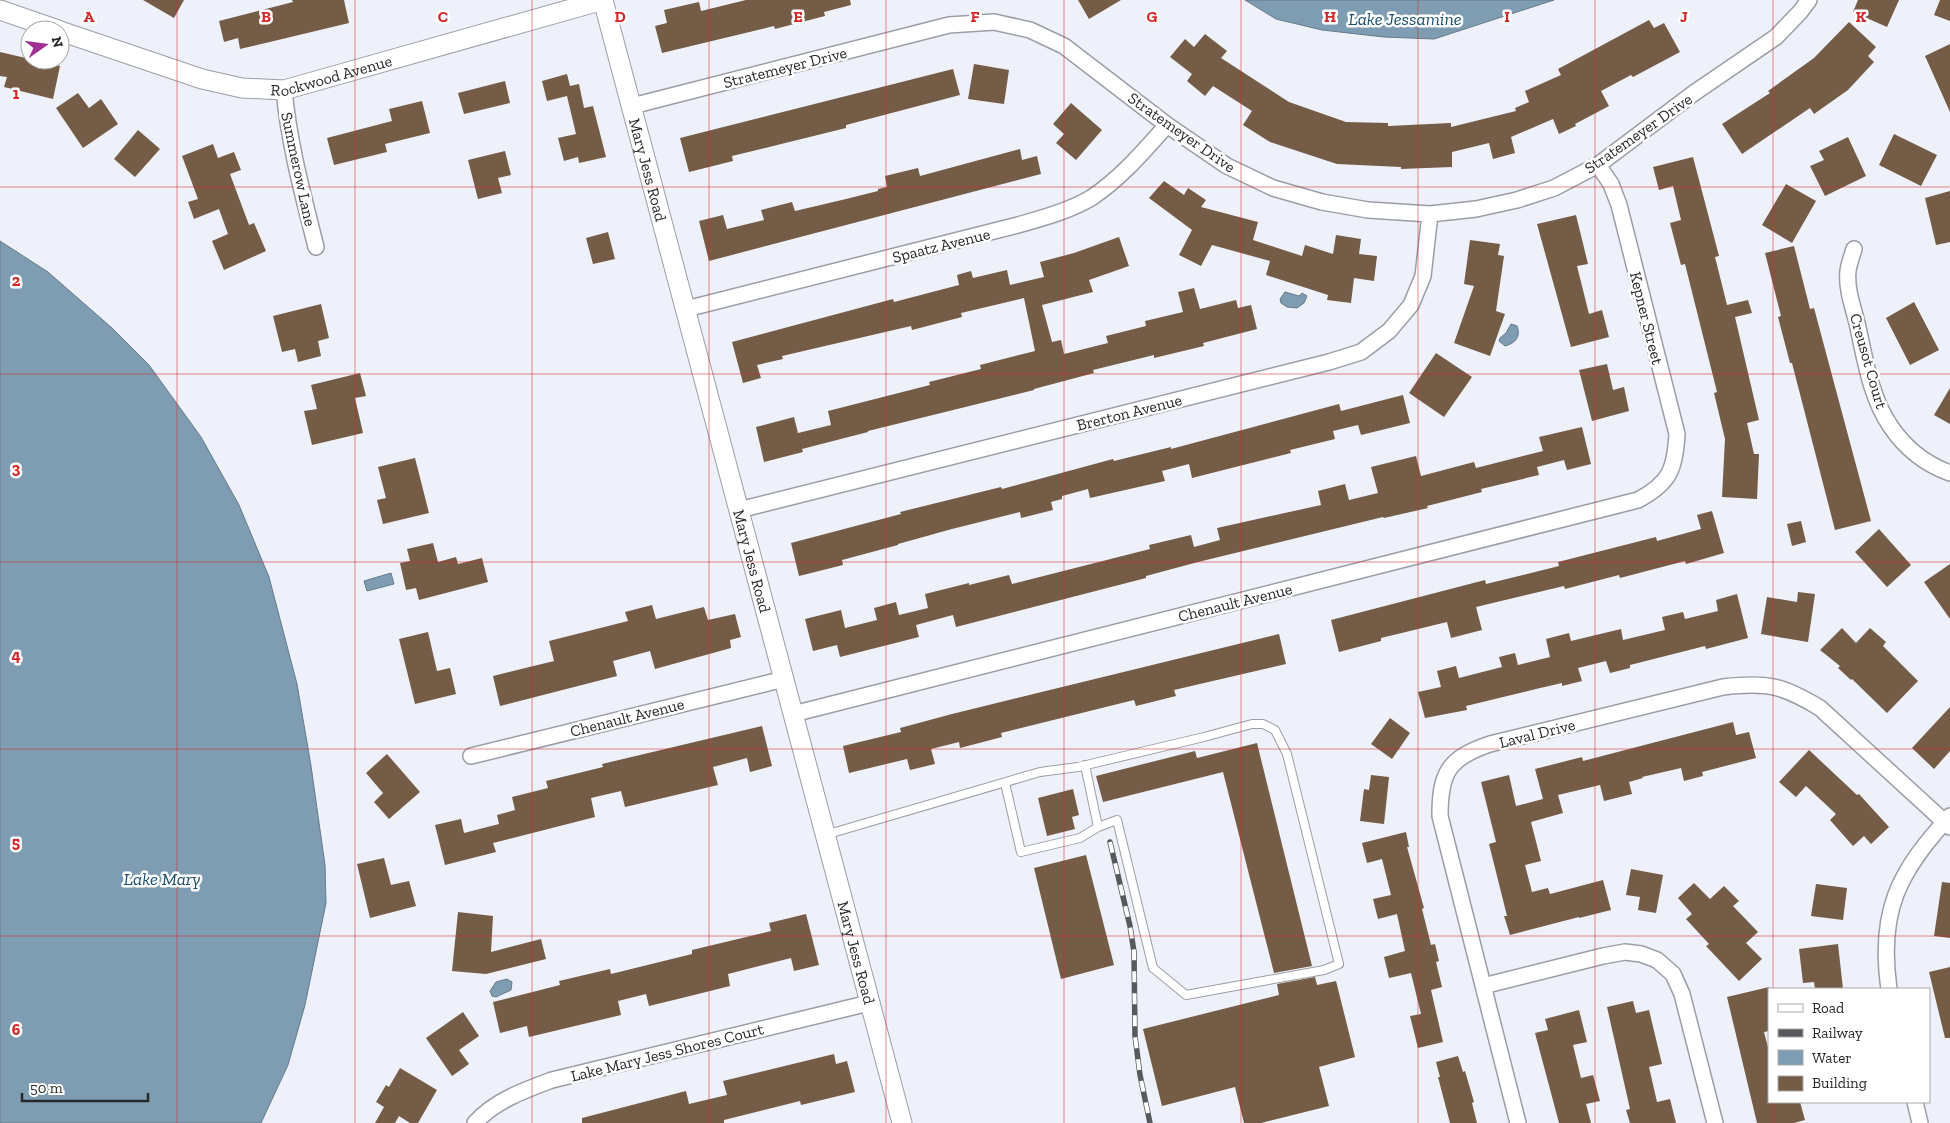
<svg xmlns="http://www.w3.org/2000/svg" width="1950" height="1123" viewBox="0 0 1950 1123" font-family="'Zilla Slab',serif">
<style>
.water{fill:#7f9db2;stroke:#657a8a}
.building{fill:#755c46}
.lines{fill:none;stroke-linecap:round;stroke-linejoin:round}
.service-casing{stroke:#9b9ea6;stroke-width:10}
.minor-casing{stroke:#9b9ea6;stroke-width:18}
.tertiary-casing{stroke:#9b9ea6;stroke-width:21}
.service{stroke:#fff;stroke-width:8}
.minor{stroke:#fff;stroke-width:15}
.tertiary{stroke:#fff;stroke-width:19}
.rail-casing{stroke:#57595d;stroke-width:5.5}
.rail{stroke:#fff;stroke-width:4;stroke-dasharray:11;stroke-linecap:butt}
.grid{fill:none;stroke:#d62828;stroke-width:1;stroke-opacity:0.55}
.labels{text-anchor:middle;stroke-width:5;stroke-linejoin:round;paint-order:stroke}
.street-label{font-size:16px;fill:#27282b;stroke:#fff}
.water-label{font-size:18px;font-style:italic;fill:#194e6e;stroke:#fff}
.grid-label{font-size:16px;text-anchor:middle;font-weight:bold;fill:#d62828;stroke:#fff;stroke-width:5;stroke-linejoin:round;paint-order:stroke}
</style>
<rect width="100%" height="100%" fill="#eef1fa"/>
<path class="water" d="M1245 0H1554L1434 39 1384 37 1322 30 1276 19Z
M0 241 48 272 112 328 149 365 201 437 239 505 269 577 297 684 311 766 325 865 326 903 305 1005 288 1065 261 1123H0Z
M1285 292 1299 296 1302 293 1307 296 1304 303 1297 308 1287 307 1281 303 1280 299Z
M1511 324 1517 326C1521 336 1516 343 1505 346L1499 341 1500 338 1506 333Z
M391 573 394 584 367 591 364 581Z
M507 979 512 982 511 990 496 997 492 996 490 991 496 982Z"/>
<path class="building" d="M143 0H184L174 18Z
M292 0H344L349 23 240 49 238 38 224 42 219 21 293 2Z
M746 0H850L851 5 824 12 825 16 775 29 774 26 662 53 655 26 667 23 664 10 699 2 701 11Z
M1078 0H1121L1089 19Z
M1858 0H1899L1887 27 1853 12Z
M1940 0H1950V21L1934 15Z
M1649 20 1654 28 1664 23 1680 52 1633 77 1631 75 1601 91 1609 106 1575 124 1576 126 1559 134 1553 119 1511 137 1515 153 1493 159 1489 143 1452 152V167L1401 169V167L1337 164 1270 142 1243 125 1252 111 1213 86 1205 96 1187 81 1192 74 1170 57 1185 39 1194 47 1205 34 1227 51 1221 58 1289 102 1346 122 1388 123V126L1451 123V127L1516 111 1515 108 1529 102 1525 91 1561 75 1558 69Z
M1849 22 1876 47 1868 56 1874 62 1848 90 1814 114 1810 108 1742 154 1722 124 1770 93 1768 91 1814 58Z
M1950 44V112L1925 56Z
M0 52 60 66 53 99 4 87 7 77 0 76Z
M974 64 1009 70 1004 104 968 99Z
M953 69 960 95 846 125V128L732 156 733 161 689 172 680 138Z
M567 74 570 86 579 84 584 108 593 106 606 157 579 163 578 157 564 161 558 138 576 134 567 96 547 101 542 81Z
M505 81 510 103 464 114 458 93Z
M78 93 89 108 101 99 118 124 83 148 56 108Z
M422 101 430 133 385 144 387 152 334 165 327 138 392 121 389 109Z
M1071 103 1102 130 1076 160 1056 143 1064 134 1053 124Z
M138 130 160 149 135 177 114 159Z
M1894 134 1937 155 1921 186 1879 165Z
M1848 137 1866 176 1825 196 1810 166 1824 160 1819 151Z
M213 144 218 158 234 152 241 170 230 174 249 225 254 223 266 251 224 270 212 241 228 234 219 209 194 219 188 202 198 199 182 156Z
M1020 149 1022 160 1037 156 1041 174 709 261 699 221 723 215 727 229 764 220 761 210 792 202 795 211 846 199 878 191V189L887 187 885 176 918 168 920 176Z
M505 151 511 175 498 178 502 193 478 199 468 160Z
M1693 157 1719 256 1715 257 1727 305 1748 300 1752 313 1735 317 1759 420 1747 423 1754 454H1759L1757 499 1722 497 1725 439 1714 393 1717 392 1685 264 1681 265 1670 223 1681 220 1673 186 1659 190 1653 167Z
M1164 181 1184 195 1188 188 1206 200 1201 207 1258 222 1253 240 1302 256 1305 245 1333 254 1336 235 1361 239 1359 254 1377 256 1374 281 1354 278 1351 303 1327 300 1328 295 1266 275 1270 261 1212 245 1201 266 1179 255 1192 230 1149 198Z
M1786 184 1816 201 1792 243 1762 225Z
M1950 191V242L1936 245 1925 198Z
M1576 215 1588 264 1577 266 1589 314 1602 310 1609 337 1571 347 1537 224Z
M608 232 615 259 593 264 586 238Z
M1119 237 1129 266 1089 280 1093 292 1042 305 1052 342 1061 340 1064 354 1108 343 1106 336 1146 326 1145 321 1183 312 1178 292 1194 288 1200 309 1236 300 1238 308 1251 305 1257 329 1203 343 1204 346 1154 358V355L1093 370 1094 373 1034 389V390L868 431V432L802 449 803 452 764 462 756 427 794 417 798 433 831 425 828 411 930 385 929 382 981 369 980 365 1035 351 1024 298 961 313 962 317 912 330 911 326 782 356 783 359 757 365 761 378 743 383 732 342 893 299 894 302 959 285 957 275 971 271 973 278 1007 270 1010 285 1044 277 1040 262 1074 253Z
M1470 240 1500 244 1498 255 1504 256 1496 311 1505 314 1490 356 1454 343 1474 286 1464 284Z
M1794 246 1810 309 1814 308 1871 521 1835 530 1792 363H1790L1778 317 1781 316 1765 253Z
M1914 302 1939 350 1910 365 1886 318Z
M321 304 329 338 318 341 321 356 298 362 295 349 282 352 273 316Z
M1436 353 1472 377 1444 417 1409 393Z
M1607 364 1613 390 1624 387 1629 411 1592 421 1579 370Z
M360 373 366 396 355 398 363 433 312 445 304 411 317 409 311 385Z
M1950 388V424L1934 415Z
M1403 395 1410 423 1361 435 1358 425 1333 431 1335 439 1290 450 1291 453 1192 478 1189 464 1162 471 1165 481 1134 488 1090 498 1088 489 1062 496V499L1051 502 1053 510 1021 518 1020 512 952 529 898 544V545L842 560 843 565 799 576 791 543 901 514 900 512 1001 487 1002 489 1113 459 1114 461 1171 447V449L1339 404 1341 411Z
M1582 427 1591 464 1567 470 1564 460 1537 467 1539 475 1481 489 1482 492 1427 506 1428 508 1384 518 1383 517 1198 562 1146 576V578L956 627 953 615 916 625 919 637 840 657 837 645 813 651 805 619 841 610 845 628 877 620 874 608 896 602 899 615 928 608 925 594 969 583V585L1009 575 1012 584 1150 549 1149 545 1191 535 1194 547 1220 540 1217 528 1321 505 1318 491 1345 484 1349 500 1378 493 1371 467 1416 456 1421 476 1474 462 1476 468 1543 451 1539 437Z
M415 458 429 513 383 524 377 500 386 498 378 467Z
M1712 511 1724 553 1686 564 1685 561 1620 578 1619 575 1565 589 1564 586 1476 607 1482 630 1451 638 1447 622 1381 638V641L1339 652 1331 620 1485 580 1486 584 1559 566 1558 562 1656 537 1657 541 1701 529 1697 515Z
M1801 521 1806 542 1792 546 1787 524Z
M1879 529 1911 565 1887 587 1855 552Z
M433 543 438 562 456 557 458 564 482 558 488 582 419 600 416 588 406 590 400 563 410 561 407 549Z
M1950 564V619L1924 582Z
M1798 592 1815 594 1808 642 1761 634 1767 597 1797 602Z
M1737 594 1748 638 1706 649 1705 646 1630 665V668L1610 673 1606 661 1578 668 1582 681 1562 686V683L1536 689 1466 706 1467 710 1425 718 1418 692 1441 687 1437 671 1456 666 1459 678 1502 667 1499 657 1515 653 1518 665 1550 657 1546 639 1569 633 1571 641 1621 629 1623 640 1665 630 1662 617 1683 612 1685 619 1718 611 1716 600Z
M652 605 656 619 704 607 708 620 735 614 741 637 730 640 731 648 655 669 650 651 613 661 617 676 500 706 493 676 554 661 549 641 628 621 625 612Z
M1842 628 1856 643 1870 628 1886 642 1883 646 1918 681 1887 713 1852 679 1851 680 1838 668 1840 666 1820 650Z
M428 632 437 671 450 668 456 694 415 704 399 639Z
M1279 634 1286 664 1174 690 1176 696 1136 706 1134 700 1001 733 1002 737 960 748 959 742 931 749 935 764 910 770 907 759 849 773 843 746 901 732 900 728 952 714Z
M1950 707V751L1934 769 1912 748Z
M1390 718 1410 733 1392 759 1371 744Z
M1733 722 1736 735 1749 732 1756 758 1702 772 1703 776 1684 781 1681 768 1642 777 1643 778 1629 782 1632 794 1604 801 1600 785 1558 795 1563 813 1531 822 1541 861 1525 865 1532 892 1548 888 1550 894 1603 880 1611 910 1579 918V917L1510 935 1504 916H1507L1489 844 1496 842 1481 782 1509 775 1516 806 1543 799 1535 769 1582 757 1583 761Z
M762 726 772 766 750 772 747 758 713 767 718 785 625 807 621 791 591 798 595 817 493 843 496 852 445 865 435 825 461 819 464 833 499 824 497 815 515 810 512 797 548 788 546 781 603 767 602 764Z
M1257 743 1312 966 1274 973 1223 772 1103 802 1096 776 1195 751 1197 758Z
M1809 750 1857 795 1859 794 1889 827 1871 844 1864 836 1853 846 1830 820 1836 814 1806 786 1796 797 1779 782Z
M387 754 420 792 389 819 374 802 383 793 366 773Z
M1371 775 1389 777 1384 824 1360 821 1364 789 1369 790Z
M1073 789 1079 815 1072 817 1075 829 1047 836 1038 798Z
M1406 832 1409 847H1407L1424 908 1422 909 1431 945 1435 944 1439 961 1436 962 1442 987 1431 990 1443 1042 1418 1048 1410 1016 1421 1014 1411 973 1389 978 1384 957 1405 951 1397 914 1378 919 1373 899 1391 895 1382 859 1367 863 1362 843Z
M1086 855 1114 965 1061 979 1034 868Z
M384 858 391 885 409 881 416 906 370 918 357 864Z
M1631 869 1663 875 1656 913 1638 910 1640 897 1626 895Z
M1942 882 1950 883V938L1934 936Z
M1694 883 1710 899 1724 886 1739 901 1733 906 1758 932 1746 943 1762 959 1739 981 1706 946 1709 944 1686 919 1692 914 1678 898Z
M1816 884 1847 888 1843 920 1811 916Z
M458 912 493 916 491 952 541 939 546 959 486 974 452 971Z
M806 914 819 965 794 971 791 958 728 974 730 986 690 996 649 1006 646 994 618 1001 621 1015 529 1037 527 1026 500 1033 493 1002 560 985 559 981 610 969 611 974 692 954V950L771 931 769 923Z
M1838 944 1843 989H1815L1814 982 1803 983 1799 949Z
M1950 967V1038H1945L1929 972Z
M1315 977 1317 985 1336 981 1355 1057 1319 1067 1329 1106 1261 1123H1244L1235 1087 1162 1106 1143 1029 1279 995 1277 984Z
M1769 987V1031L1764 1032 1769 1051V1102H1800L1805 1120 1794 1123H1757L1727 997Z
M1633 1001 1636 1013 1649 1010 1662 1064 1649 1067 1657 1102 1670 1099 1676 1123H1630L1626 1110 1630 1109 1607 1007Z
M1579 1010 1587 1042 1573 1045 1581 1078 1593 1075 1600 1101 1586 1104 1591 1123H1559L1535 1033 1548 1030 1545 1019Z
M463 1012 479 1036 459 1050 469 1064 452 1076 426 1038Z
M834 1054 836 1064 847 1061 855 1092 801 1105 800 1101 724 1120V1123H582V1118L686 1091 689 1104 727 1095 723 1081Z
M1458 1056 1463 1072 1465 1071 1474 1102 1472 1103 1477 1123H1450L1438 1077H1440L1436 1062Z
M400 1068 437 1090 418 1123H410L399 1116 395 1123H375L384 1107 376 1102 386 1085 389 1087Z"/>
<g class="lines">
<defs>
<path id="service" d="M1085 765 1098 827
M825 835 1040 772 1078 767 1204 737 1252 724H1263L1275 730 1287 754 1339 964 1324 970 1186 995 1153 968 1117 820 1098 827 1080 838 1021 852 1005 783"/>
<path id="minor" d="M284 90C289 144 303 195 316 247
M632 106 949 25 994 22 1030 30 1064 46 1167 125 1227 166 1273 188 1322 202 1368 210 1430 214 1476 209 1517 200 1554 188 1598 165 1694 93 1776 37 1800 12 1809 0
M1854 249C1852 256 1849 263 1848 271 1846 288 1853 307 1857 323 1865 358 1870 397 1891 427 1906 449 1925 464 1950 473
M686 309 1018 225C1042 218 1069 211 1091 198 1121 178 1143 152 1167 125
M739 510 1329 362 1361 352 1389 331 1411 305 1423 276 1430 214
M793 714 1638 500C1670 483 1675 469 1677 434L1619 205 1611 184 1598 165
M471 756 784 679
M1483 986 1603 956 1625 952 1641 954 1657 960 1673 974 1682 994 1715 1123
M1889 989C1878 912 1898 872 1950 816
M1915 1102 1920 1123
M475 1123C494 1101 525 1090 552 1080L869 1003
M1518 1123 1440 816C1440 773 1448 758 1490 744L1723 687C1767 682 1782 685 1820 708L1950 827"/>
<g id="tertiary">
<path d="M0 10 58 30"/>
<path id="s1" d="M60 31 202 79 242 88 284 90 603 0 902 1123"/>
</g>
</defs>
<use href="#service" class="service-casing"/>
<use href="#minor" class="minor-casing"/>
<use href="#tertiary" class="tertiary-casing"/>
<use href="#service" class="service"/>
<use href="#minor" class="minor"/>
<use href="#tertiary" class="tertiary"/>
<defs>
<path id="rail" d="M1110 842 1130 926 1134 952 1135 1036 1140 1075 1150 1123"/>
</defs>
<use href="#rail" class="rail-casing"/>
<use href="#rail" class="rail"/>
</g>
<path class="grid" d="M177 0V1123M355 0V1123M532 0V1123M709 0V1123M886 0V1123M1064 0V1123M1241 0V1123M1418 0V1123M1595 0V1123M1773 0V989M0 187H1950M0 374H1950M0 562H1950M0 749H1950M0 936H1950M1773 1102V1123"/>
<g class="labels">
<g class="street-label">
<text transform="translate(785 67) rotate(-14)" y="6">Stratemeyer Drive</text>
<text dy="6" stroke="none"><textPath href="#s1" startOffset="282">Rockwood Avenue</textPath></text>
<text transform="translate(1182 132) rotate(35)" y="6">Stratemeyer Drive</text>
<text transform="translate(1638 133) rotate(-35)" y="6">Stratemeyer Drive</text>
<text transform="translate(299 169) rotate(78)" y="6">Summerow Lane</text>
<text dy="6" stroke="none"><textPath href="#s1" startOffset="740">Mary Jess Road</textPath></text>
<text transform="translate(941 245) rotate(-14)" y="6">Spaatz Avenue</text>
<text transform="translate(1647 318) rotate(76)" y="6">Kepner Street</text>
<text transform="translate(1869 361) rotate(74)" y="6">Creusot Court</text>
<text transform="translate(1129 412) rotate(-14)" y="6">Brerton Avenue</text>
<text dy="6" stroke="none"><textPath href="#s1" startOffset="1145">Mary Jess Road</textPath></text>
<text transform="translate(1235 602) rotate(-14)" y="6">Chenault Avenue</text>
<text transform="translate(627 717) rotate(-14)" y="6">Chenault Avenue</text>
<text transform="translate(1537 733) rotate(-14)" y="6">Laval Drive</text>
<text dy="6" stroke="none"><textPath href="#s1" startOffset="1550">Mary Jess Road</textPath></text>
<text transform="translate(667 1052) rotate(-14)" y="6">Lake Mary Jess Shores Court</text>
</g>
<g class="water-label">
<text x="1405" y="25">Lake Jessamine</text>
<text x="162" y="885">Lake Mary</text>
</g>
</g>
<g class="grid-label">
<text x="89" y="22">A</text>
<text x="266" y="22">B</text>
<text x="443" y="22">C</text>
<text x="620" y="22">D</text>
<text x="798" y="22">E</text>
<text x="975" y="22">F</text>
<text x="1152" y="22">G</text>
<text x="1330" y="22">H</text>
<text x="1507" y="22">I</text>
<text x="1684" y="22">J</text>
<text x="1861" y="22">K</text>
<text x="16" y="99">1</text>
<text x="16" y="286">2</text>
<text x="16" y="474">3</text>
<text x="16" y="661">4</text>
<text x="16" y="848">5</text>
<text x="16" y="1035">6</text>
</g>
<rect x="1768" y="988" width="162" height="115" fill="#ffffff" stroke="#a9a9aa"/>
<rect x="1778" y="1004" width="25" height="8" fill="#ffffff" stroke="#a9a9aa"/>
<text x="1812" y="1013" font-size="15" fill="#27282b">Road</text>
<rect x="1778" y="1029" width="25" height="8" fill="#57595d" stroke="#a9a9aa"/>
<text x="1812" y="1038" font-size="15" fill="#27282b">Railway</text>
<rect x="1778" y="1050" width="25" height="15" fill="#7f9db2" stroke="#a9a9aa"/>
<text x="1812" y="1063" font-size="15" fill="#27282b">Water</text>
<rect x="1778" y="1076" width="25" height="15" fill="#755c46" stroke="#a9a9aa"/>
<text x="1812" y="1088" font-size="15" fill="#27282b">Building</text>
<g transform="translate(45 45) rotate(76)"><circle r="24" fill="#ffffff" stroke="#a9a9aa"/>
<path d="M0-4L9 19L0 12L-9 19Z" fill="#a03291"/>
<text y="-8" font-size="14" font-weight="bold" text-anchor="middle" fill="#27282b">N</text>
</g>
<path d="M22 1093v8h126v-8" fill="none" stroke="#27282b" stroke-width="2.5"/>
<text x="30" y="1093" font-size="15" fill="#27282b" stroke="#ffffff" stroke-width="4" paint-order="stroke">50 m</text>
</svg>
